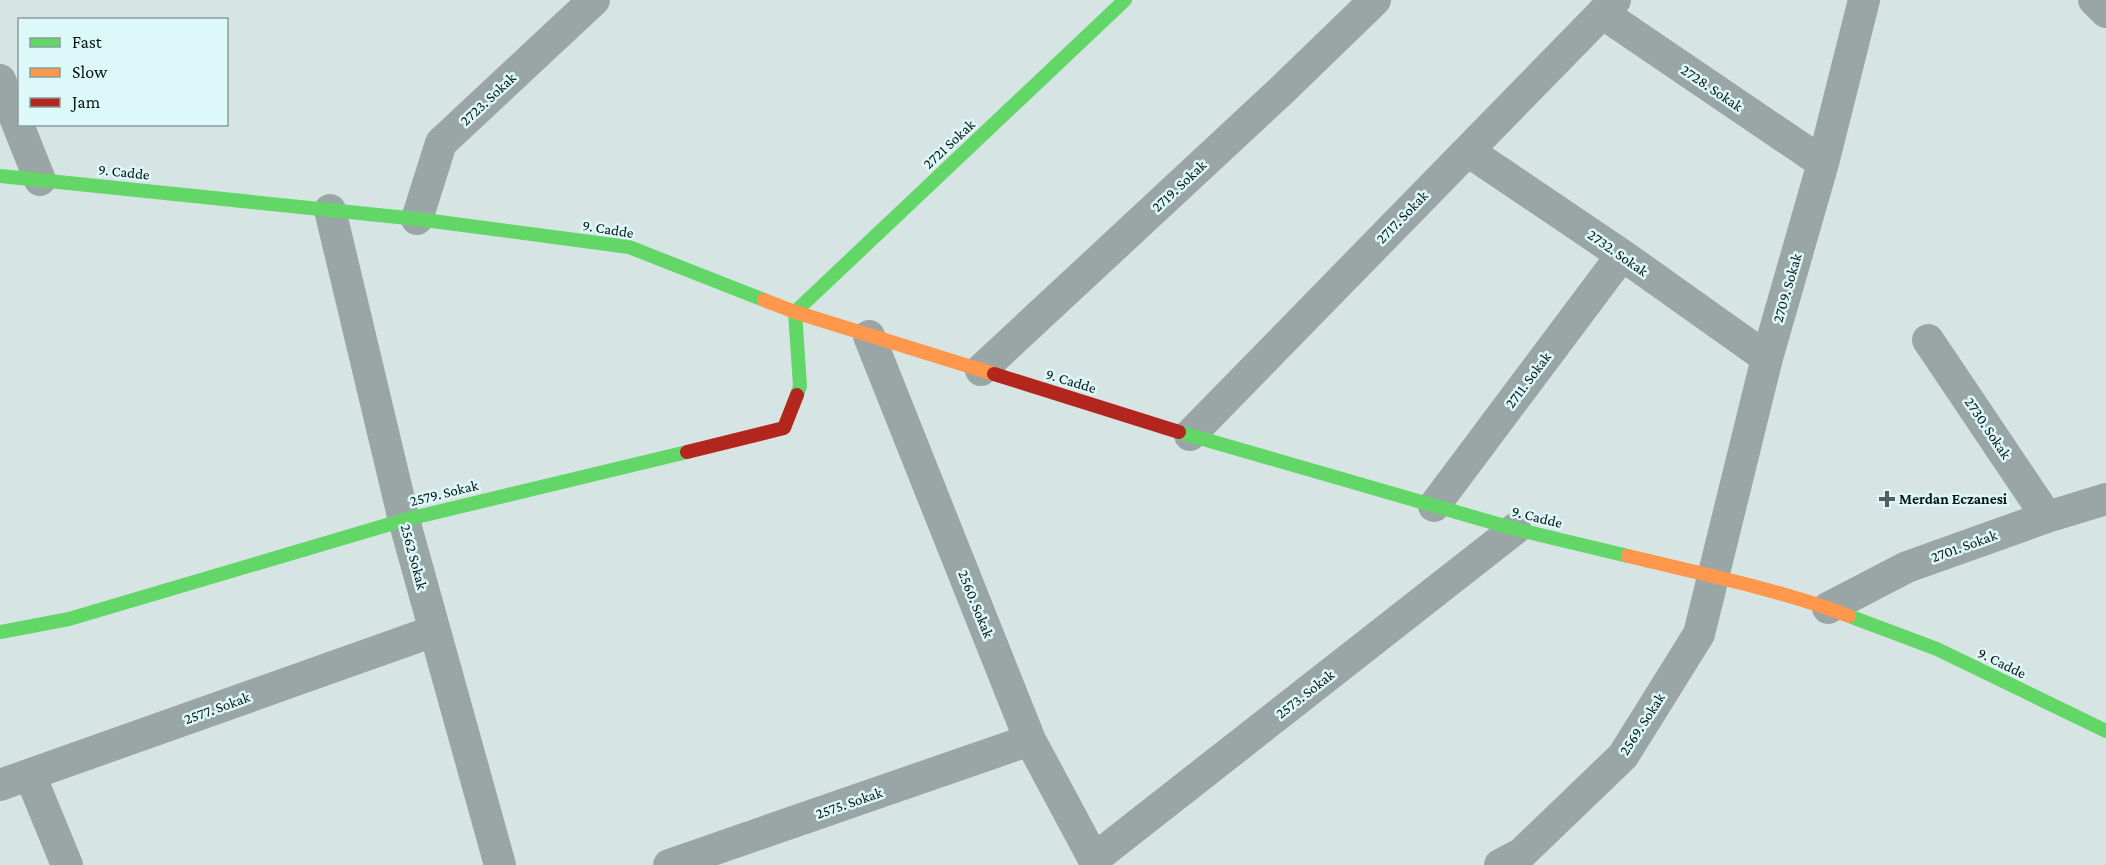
<svg xmlns="http://www.w3.org/2000/svg" width="2106" height="865" viewBox="0 0 2106 865" font-family="'Crimson Pro',serif">
<style>
.lines{fill:none;stroke-linecap:round;stroke-linejoin:round}
.street{stroke:#9aa6a6;stroke-width:32}
.fast{stroke:#63d668;stroke-width:14}
.slow{stroke:#ff974d;stroke-width:14}
.jam{stroke:#b3261e;stroke-width:14}
.poi-dot{fill:#525e5d;stroke:#ddf8f8;stroke-width:2}
.labels{text-anchor:middle;stroke-width:5;stroke-linejoin:round;paint-order:stroke}
.street-label{font-size:15px;fill:#0b1515;stroke:#ddf8f8}
.poi-label{font-size:15px;font-weight:bold;fill:#0b1515;stroke:#ddf8f8;text-anchor:start}
</style>
<rect width="100%" height="100%" fill="#d6e5e4"/>
<g class="lines">
<path class="street" d="M2094 0 2106 12
M1602 13 1823 163
M0 80 40 180
M1468 151 1622 255 1767 358
M330 210 404 520 500 865
M417 219 441 143 594 0
M869 336 1030 740 1097 865
M1928 340 2047 517
M981 370 1282 90 1375 0
M1190 435 1615 0
M1434 506 1622 255
M1828 608 1907 567 2047 517 2106 499
M30 775 67 865
M0 785 434 631
M1094 859 1515 529
M669 865 1030 740
M1500 865 1521 854 1623 756 1699 634 1767 358 1823 163 1864 0"/>
<path class="fast" d="M0 176 417 219 629 247 764 300
M797 395 800 386 795 312 1125 0
M1179 432 1515 529 1628 556
M1849 616 1937 649 2106 731
M0 632 69 619 404 520 687 452"/>
<path class="slow" d="M764 300 795 312 994 374
M1628 556C1702 574 1778 589 1849 616"/>
<path class="jam" d="M994 374 1179 432
M687 452 784 428 797 395"/>
</g>
<path class="poi-dot" d="M1884 490h6v6h6v6h-6v6h-6v-6h-6v-6h6z"/>
<g class="labels">
<g class="street-label">
<text transform="translate(1712 88) rotate(34)" y="5">2728. Sokak</text>
<text transform="translate(488 99) rotate(-43)" y="5">2723. Sokak</text>
<text transform="translate(949 144) rotate(-43)" y="5">2721 Sokak</text>
<text transform="translate(124 172) rotate(6)" y="5">9. Cadde</text>
<text transform="translate(1179 186) rotate(-43)" y="5">2719. Sokak</text>
<text transform="translate(1402 217) rotate(-46)" y="5">2717. Sokak</text>
<text transform="translate(608 229) rotate(9)" y="5">9. Cadde</text>
<text transform="translate(1618 253) rotate(35)" y="5">2732. Sokak</text>
<text transform="translate(1787 288) rotate(-74)" y="5">2709. Sokak</text>
<text transform="translate(1528 380) rotate(-53)" y="5">2711. Sokak</text>
<text transform="translate(1071 381) rotate(17)" y="5">9. Cadde</text>
<text transform="translate(1988 428) rotate(56)" y="5">2730. Sokak</text>
<text transform="translate(444 493) rotate(-14)" y="5">2579. Sokak</text>
<text transform="translate(1537 517) rotate(14)" y="5">9. Cadde</text>
<text transform="translate(1964 546) rotate(-20)" y="5">2701. Sokak</text>
<text transform="translate(414 557) rotate(75)" y="5">2562 Sokak</text>
<text transform="translate(976 604) rotate(68)" y="5">2560. Sokak</text>
<text transform="translate(2002 663) rotate(26)" y="5">9. Cadde</text>
<text transform="translate(1305 694) rotate(-38)" y="5">2573. Sokak</text>
<text transform="translate(217 708) rotate(-20)" y="5">2577. Sokak</text>
<text transform="translate(1642 724) rotate(-57)" y="5">2569. Sokak</text>
<text transform="translate(849 803) rotate(-19)" y="5">2575. Sokak</text>
</g>
<g class="poi-label">
<text x="1899" y="504">Merdan Eczanesi</text>
</g>
</g>
<rect x="18" y="18" width="210" height="108" fill="#ddf8f8" stroke="#899d9d" stroke-width="1.5"/>
<rect x="30" y="38" width="30" height="9" fill="#63d668" stroke="#899d9d" stroke-width="1.5"/>
<text x="72" y="48" font-size="18" fill="#0b1515">Fast</text>
<rect x="30" y="68" width="30" height="9" fill="#ff974d" stroke="#899d9d" stroke-width="1.5"/>
<text x="72" y="78" font-size="18" fill="#0b1515">Slow</text>
<rect x="30" y="98" width="30" height="9" fill="#b3261e" stroke="#899d9d" stroke-width="1.5"/>
<text x="72" y="108" font-size="18" fill="#0b1515">Jam</text>
</svg>
